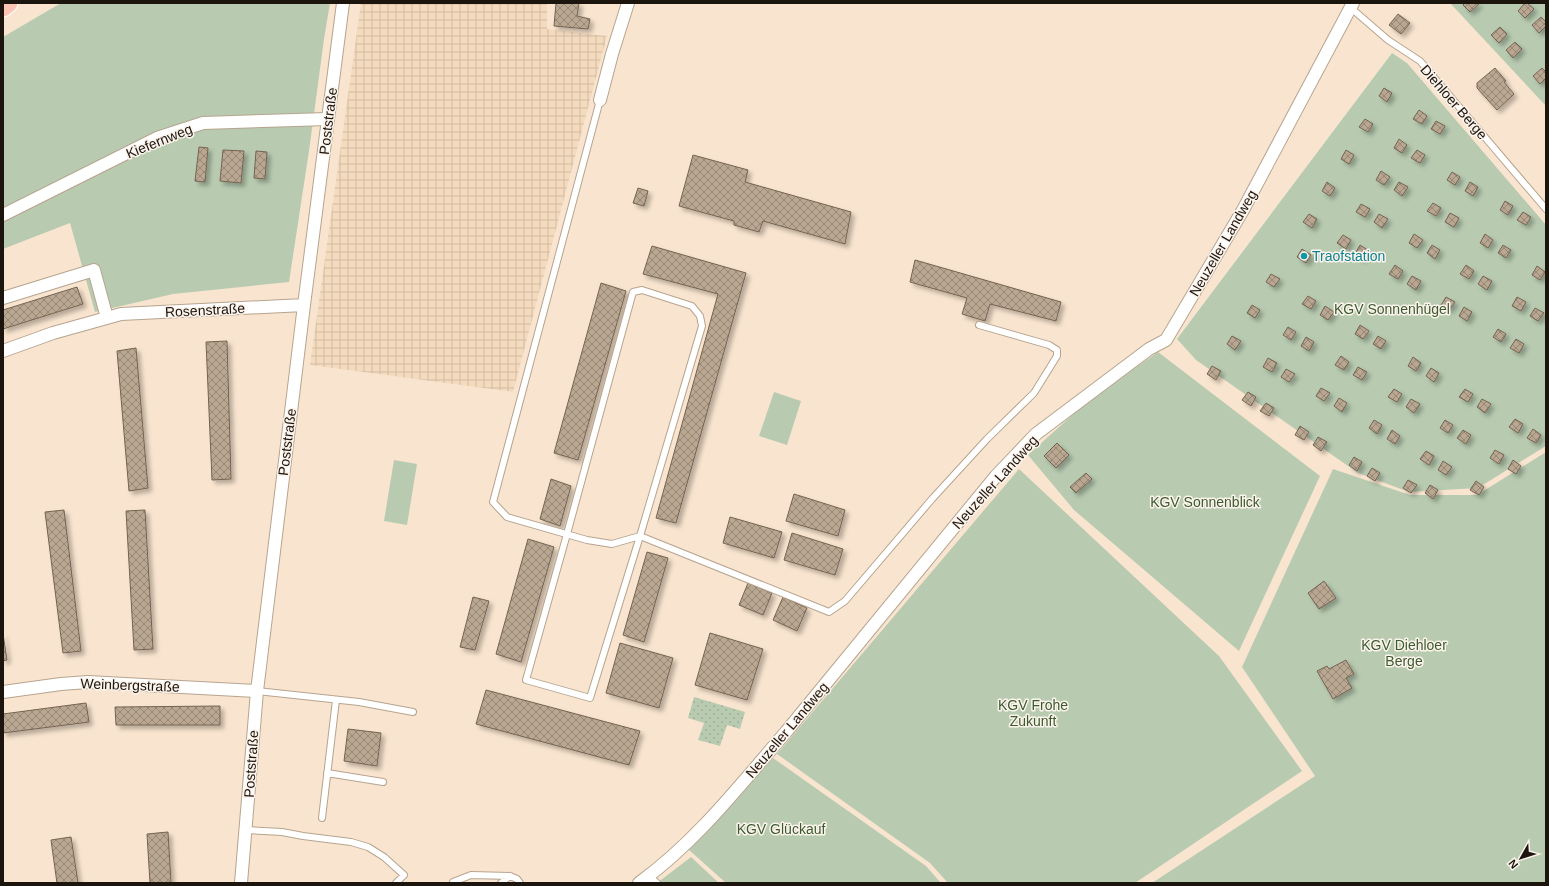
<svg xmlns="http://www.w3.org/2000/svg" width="1549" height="886" viewBox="0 0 1549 886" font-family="Arial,sans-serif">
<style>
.industrial{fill:url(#industrial-grid)}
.green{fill:#b8cbb1}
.park{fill:url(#park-dots)}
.building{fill:url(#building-cross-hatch);stroke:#746350;filter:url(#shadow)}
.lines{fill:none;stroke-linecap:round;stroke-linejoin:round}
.lane-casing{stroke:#b7a48f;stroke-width:8}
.street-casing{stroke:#b7a48f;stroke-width:14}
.primary-casing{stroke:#fff;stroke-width:21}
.lane{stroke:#fff;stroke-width:6}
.street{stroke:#fff;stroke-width:12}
.primary{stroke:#fcc5b3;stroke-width:19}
.culture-dot{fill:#0f9aa8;stroke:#fcf4ec;stroke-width:1.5}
.labels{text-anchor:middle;stroke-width:3;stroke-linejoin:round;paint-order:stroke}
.street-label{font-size:14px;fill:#1c150d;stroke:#fcf4ec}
.culture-label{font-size:14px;fill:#0d838f;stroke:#fcf4ec;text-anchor:start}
.park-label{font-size:14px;fill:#3b5a2f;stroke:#fcf4ec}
</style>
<defs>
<pattern id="industrial-grid" width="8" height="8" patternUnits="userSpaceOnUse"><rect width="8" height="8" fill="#f4dbbe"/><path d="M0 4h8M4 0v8" fill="none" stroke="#d1bba2"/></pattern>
<pattern id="park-dots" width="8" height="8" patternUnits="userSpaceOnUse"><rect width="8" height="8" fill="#b8cbb1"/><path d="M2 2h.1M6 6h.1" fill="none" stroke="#9ead97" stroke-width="1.8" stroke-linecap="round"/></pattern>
<pattern id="building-cross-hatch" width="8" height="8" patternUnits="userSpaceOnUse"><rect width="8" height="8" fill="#baa792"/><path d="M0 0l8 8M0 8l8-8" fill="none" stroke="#968776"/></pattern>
<filter id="shadow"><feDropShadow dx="3.5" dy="3.5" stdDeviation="2" flood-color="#0004"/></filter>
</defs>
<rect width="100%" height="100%" fill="#f9e5cf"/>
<path class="industrial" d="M361 3H547V29L607 36 513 392 310 365Z"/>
<path class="green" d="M61 3H330L324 39 309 151 289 282 173 294 95 312 70 223 3 249V37Z
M1450 3H1546V106Z
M1392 53 1407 63 1546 225V446L1478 488 1409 492 1358 473 1196 360 1177 339Z
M1158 352 1320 476 1239 651 1074 510 1028 455 1089 400Z
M774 392 801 401 787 445 759 436Z
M1546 452V883H1152L1315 776 1242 667 1333 469 1410 495H1477Z
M394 460 417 464 407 525 384 521Z
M1019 469 1219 656 1302 771 1135 883H948L930 863 777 754Z
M773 758 926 866 941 883H726L688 849Z
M691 857 719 883H657Z"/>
<path class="park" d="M694 697 745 712 740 729 727 725 720 746 698 740 704 723 688 718Z"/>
<path class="building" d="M556 3H579L577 16 590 19 588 29 554 26Z
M1465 3H1478L1479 4 1470 12 1463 5Z
M1525 3H1527L1534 9 1525 18 1518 11Z
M1398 14 1410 23 1401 34 1389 25Z
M1541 17 1546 22V26L1539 33 1532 25Z
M1500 27 1507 34 1499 43 1491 35Z
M1515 42 1522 49 1513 58 1506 50Z
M1495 68 1506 81 1504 82 1514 94 1497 110 1477 88V83Z
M1542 68 1546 72V78L1540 84 1533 76Z
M1384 88 1392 93 1387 102 1379 96Z
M1419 110 1427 116 1422 124 1413 119Z
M1365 119 1373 124 1368 132 1359 127Z
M1436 121 1445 126 1440 134 1431 129Z
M1399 139 1407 145 1402 153 1394 148Z
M199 147 208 148 205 182 195 181Z
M223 150 244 151 241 183 220 181Z
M1346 150 1354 155 1349 164 1341 159Z
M1417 150 1425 155 1420 163 1411 158Z
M256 151 267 152 265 179 254 178Z
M693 155 748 170 745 182 851 212 845 244 763 221 759 232 734 225V221L679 206Z
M1381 171 1390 177 1384 185 1376 180Z
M1452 172 1460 177 1455 185 1447 180Z
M1327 182 1335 188 1330 196 1322 191Z
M1399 182 1408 187 1402 196 1394 190Z
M1470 182 1478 187 1473 196 1465 191Z
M638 188 648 191 644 206 633 203Z
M1505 201 1513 206 1508 215 1500 210Z
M1433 203 1441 208 1436 216 1427 211Z
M1361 204 1370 209 1365 217 1356 212Z
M1523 212 1531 217 1526 225 1517 220Z
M1450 213 1459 218 1454 227 1445 222Z
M1309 214 1317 219 1312 228 1303 222Z
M1379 214 1388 219 1382 228 1374 222Z
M1414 234 1423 240 1417 248 1409 243Z
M1485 234 1493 240 1488 248 1480 243Z
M1343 235 1351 240 1346 249 1337 243Z
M1360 245 1369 251 1363 259 1355 254Z
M1432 245 1440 250 1435 259 1427 253Z
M1503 245 1511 250 1506 258 1498 253Z
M652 246 746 273 676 523 656 518 718 294 643 274Z
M1302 249 1311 255 1306 263 1297 257Z
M915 260 1061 302 1056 321 990 304 985 321 962 314 967 298 910 282Z
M1395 265 1403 271 1398 279 1389 274Z
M1466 265 1474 271 1469 279 1460 274Z
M1537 266 1545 272 1540 280 1532 275Z
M1271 274 1280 279 1274 287 1266 282Z
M1412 276 1421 281 1416 290 1407 284Z
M1483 276 1492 281 1487 290 1478 284Z
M601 283 626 291 578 460 554 453Z
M77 287 83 304 3 329V310Z
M1308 296 1316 301 1311 309 1302 304Z
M1446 297 1455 302 1449 310 1441 305Z
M1517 297 1526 302 1521 311 1512 306Z
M1252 305 1260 310 1255 318 1247 313Z
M1325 306 1334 312 1328 320 1320 315Z
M1464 307 1472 312 1467 321 1459 316Z
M1535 308 1544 313 1538 321 1530 316Z
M1360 325 1369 331 1363 339 1355 334Z
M1288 327 1296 332 1291 340 1283 335Z
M1498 329 1506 334 1501 342 1493 337Z
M1232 336 1241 341 1235 350 1227 344Z
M1378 336 1386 341 1381 349 1373 344Z
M1306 337 1314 342 1309 351 1301 346Z
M1516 339 1524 344 1519 353 1510 348Z
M227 341 231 479 212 480 206 342Z
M136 348 148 488 129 491 117 351Z
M1341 356 1349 362 1344 370 1335 365Z
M1413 357 1421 363 1416 371 1408 366Z
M1268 358 1277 363 1272 372 1263 367Z
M1212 366 1221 371 1216 380 1207 374Z
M1358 367 1367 372 1362 380 1353 375Z
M1431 368 1439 373 1434 382 1426 376Z
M1286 369 1295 374 1289 382 1281 377Z
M1321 388 1330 393 1324 401 1316 396Z
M1394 389 1402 394 1397 402 1388 397Z
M1465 389 1473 394 1468 402 1459 397Z
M1248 392 1256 397 1251 406 1242 400Z
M1339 398 1347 403 1342 412 1334 406Z
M1411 399 1420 404 1414 413 1406 407Z
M1482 399 1491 404 1485 413 1477 407Z
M1266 403 1274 408 1269 416 1260 411Z
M1515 419 1523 424 1518 433 1509 427Z
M1374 420 1382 425 1377 434 1369 428Z
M1445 420 1453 425 1448 433 1440 428Z
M1300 426 1309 432 1304 440 1295 435Z
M1533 429 1541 435 1536 443 1527 438Z
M1392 430 1400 436 1395 444 1387 439Z
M1463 430 1471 435 1466 444 1457 438Z
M1318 437 1327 442 1321 451 1313 445Z
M1057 443 1069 455 1056 468 1044 456Z
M1495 450 1504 455 1499 464 1490 458Z
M1426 451 1434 456 1429 465 1420 459Z
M1354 457 1362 462 1357 471 1349 465Z
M1513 460 1521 466 1516 474 1508 469Z
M1443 461 1452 467 1446 475 1438 470Z
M1372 468 1380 473 1375 481 1367 476Z
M1086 473 1092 479 1076 493 1070 487Z
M551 479 571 486 560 526 540 519Z
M1408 480 1417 485 1411 493 1403 488Z
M1476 481 1484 487 1479 495 1470 490Z
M1430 485 1438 490 1433 499 1425 493Z
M794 494 845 510 838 536 786 521Z
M64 510 81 651 63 653 45 512Z
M145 510 153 649 134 650 126 511Z
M730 517 782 532 774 558 723 543Z
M792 533 843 549 835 575 784 560Z
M528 539 554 547 521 662 496 654Z
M647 552 668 558 644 642 623 635Z
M1324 581 1336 598 1319 609 1308 593Z
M748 583 772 593 763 615 739 605Z
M473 597 489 601 475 650 460 647Z
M783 597 807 608 797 631 773 620Z
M710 633 763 649 747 700 695 685Z
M3 634 7 660 3 661Z
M620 643 673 658 659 708 606 693Z
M1346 660 1354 674 1346 678 1352 688 1333 699 1317 671 1327 666 1329 669Z
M486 690 640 731 629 765 476 724Z
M86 703 89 722 3 733V714Z
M220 706V725H116L115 707Z
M348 729 381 733 377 766 344 761Z
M168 832 171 883H150L147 834Z
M71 837 78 883H57L51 840Z"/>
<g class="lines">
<defs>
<path id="lane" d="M1351 8 1388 40 1420 61 1546 209
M600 100 493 502 507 517 587 540 612 544 640 536 829 612 845 601 932 499 987 439 1034 393 1057 356V350L1049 345 979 325
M642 290 692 306 700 316 702 326 640 536 590 698 526 680 567 534 633 292Z
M257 691 359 702 413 712
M327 773 383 782
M322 818 336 700
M246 830 282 832 303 836 351 842 368 847 384 857 404 875 396 883
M649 876 657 883
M455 883 453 882 471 875 510 876 517 879 520 883
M501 883 510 876"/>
<path id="street" d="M600 100 612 54 628 3
M3 215 157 138 203 123 328 119
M3 298 94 270 107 318
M3 351 53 333 121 314 304 305
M3 692 61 684 88 682 257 691
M241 883 257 691 304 305 343 3
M639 883C696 842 740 785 786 732L996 476 1036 434 1149 349 1166 340 1243 210 1353 3"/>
<path id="primary" d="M3 7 8 3"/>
</defs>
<use href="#lane" class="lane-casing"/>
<use href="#street" class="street-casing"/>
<use href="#primary" class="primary-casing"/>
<use href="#lane" class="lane"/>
<use href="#street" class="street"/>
<use href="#primary" class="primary"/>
</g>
<circle class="culture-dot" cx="1304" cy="256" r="4"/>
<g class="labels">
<g class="street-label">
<text transform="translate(1454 102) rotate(49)" y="5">Diehloer Berge</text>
<text transform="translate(328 121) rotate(-83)" y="5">Poststraße</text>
<text transform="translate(159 141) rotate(-22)" y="5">Kiefernweg</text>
<text transform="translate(1223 243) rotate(-60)" y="5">Neuzeller Landweg</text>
<text transform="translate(205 310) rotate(-3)" y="5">Rosenstraße</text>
<text transform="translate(287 442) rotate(-83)" y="5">Poststraße</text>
<text transform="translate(995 482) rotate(-48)" y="5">Neuzeller Landweg</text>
<text transform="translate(130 685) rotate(2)" y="5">Weinbergstraße</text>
<text transform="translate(787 730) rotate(-50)" y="5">Neuzeller Landweg</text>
<text transform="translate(251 764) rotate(-86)" y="5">Poststraße</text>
</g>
<g class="culture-label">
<text x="1312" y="261">Traofstation</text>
</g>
<g class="park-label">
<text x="1392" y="314">KGV Sonnenhügel</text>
<text x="1205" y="507">KGV Sonnenblick</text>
<text x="1404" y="650">KGV Diehloer<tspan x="1404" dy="16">Berge</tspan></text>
<text x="1033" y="710">KGV Frohe<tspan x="1033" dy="16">Zukunft</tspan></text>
<text x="781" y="834">KGV Glückauf</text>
</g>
</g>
<rect width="1549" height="886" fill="none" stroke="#1c150d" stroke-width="8"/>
<g transform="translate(1521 858) rotate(231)" stroke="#fcf4ec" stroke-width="3" paint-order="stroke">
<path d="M0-3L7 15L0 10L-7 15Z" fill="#1c150d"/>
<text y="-6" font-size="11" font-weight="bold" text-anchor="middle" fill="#1c150d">N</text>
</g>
</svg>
